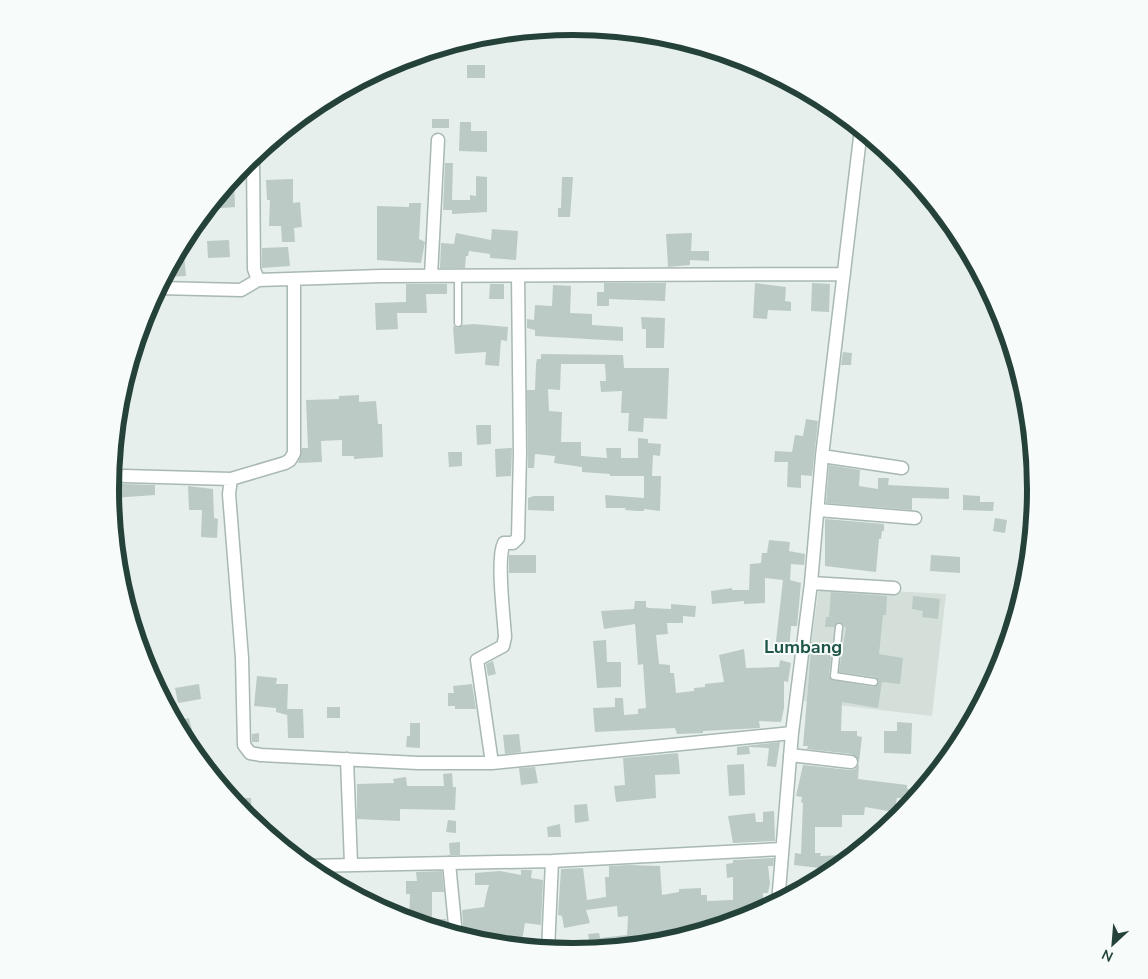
<svg xmlns="http://www.w3.org/2000/svg" width="1148" height="979" viewBox="0 0 1148 979" font-family="'Nunito Sans',sans-serif">
<style>
.built{fill:#d4dfda}
.building{fill:#bbcac4}
.lines{fill:none;stroke-linecap:round;stroke-linejoin:round}
.lane-casing{stroke:#a8b8b2;stroke-width:9}
.street-casing{stroke:#a8b8b2;stroke-width:15}
.lane{stroke:#fff;stroke-width:6}
.street{stroke:#fff;stroke-width:12}
.labels{text-anchor:middle;stroke-width:4;stroke-linejoin:round;paint-order:stroke}
.quarter-label{font-size:18px;font-weight:bold;fill:#1f5548;stroke:#f7fbf9}
.rim{fill:none;stroke:#24423a;stroke-width:6}
</style>
<rect width="100%" height="100%" fill="#e6efeb"/>
<path class="built" d="M819 587 946 594 932 716 803 701Z"/>
<path class="building" d="M467 65H485V78H467Z
M432 119H449V128H432Z
M460 122H471V131H487V152L459 151Z
M445 163H453L452 200H470V195L476 196V176L487 177V212L452 214V210H443Z
M562 177H573L570 217H558V208H561Z
M234 178 235 207 208 209 220 195Z
M293 179V203L300 202 302 227 294 228 295 242H282L281 226H269L270 200H267L266 180Z
M409 203H421L419 239 425 242 421 263 377 260V206L409 207Z
M492 229 518 231 516 260 490 258V254L469 251 468 256H466L465 268H440L441 243 454 244 456 233 491 240Z
M692 233 691 251H709V261L690 260V265L668 267 666 234Z
M229 240 230 257 208 258 207 241Z
M183 243 186 276 165 277 173 262Z
M288 247 290 266 262 268V248Z
M604 283H666L665 301 609 299V306H597V292H604Z
M755 283 786 287 785 301 791 302V311L768 310 767 319 753 318Z
M812 283 830 284 829 312 811 311Z
M406 284H447V294H426L427 313H397L398 329 376 330 375 303 406 302Z
M490 284H504V299H489Z
M553 285 571 286 570 313 592 314V325L623 327V341L535 336V330L527 328V319L534 320 535 305 552 306Z
M641 317 665 318 664 348H646V329H642Z
M474 324 508 327 507 341 501 340 499 366 485 365 486 352 455 354 453 326 458 328 462 325Z
M843 352 852 353 851 365H841Z
M541 354 623 355 624 368H669L667 419 644 418 643 432 628 431 629 413H621L622 391 601 392 600 381H606L605 364H561L560 390 548 389 549 411 562 412 561 442H581V456L607 458 606 448H621V458H638V438L648 439V443L661 444 660 456 653 455 652 476H661L660 511 644 509V511H638L625 510 626 508H606L605 495 644 498V476H610V474L582 472V467L554 463 555 456 535 454 534 468H528L527 390H535L536 364 537 359H541Z
M359 395V402L376 401 378 424H382L383 457 354 459V456H342V440L321 441 322 462 298 463 302 448H308L306 400 339 399V396Z
M806 419 818 421 812 476 801 475V488L787 487 788 462H774L775 451 792 452 795 435 803 436Z
M476 425H491V444L477 445Z
M512 448 511 476 496 477 495 449Z
M448 452H462V466L449 467Z
M829 465 860 470 859 486 878 489V478H889L888 485 949 488V499L912 498V510L826 503Z
M112 473H117V480L123 484 155 485V495L112 498Z
M188 486 213 489 214 518 218 519 217 538 201 537 202 510H189Z
M963 495 980 496V502H994L993 511 963 510Z
M534 496H554V511L528 510V498Z
M995 518 1007 520 1005 533 993 531Z
M825 519 884 524V531H882L881 539H879L876 572 825 566Z
M769 540 790 542 789 551 805 554 804 565 791 564 790 580 801 583 797 626H791L789 652 775 650 783 580 765 578V603L744 604V601L712 604 711 591 732 588V590H749L750 564 761 563 762 553H767Z
M509 555H536V573H509Z
M931 555 960 557V573L930 571Z
M831 592 887 596 886 615H883L879 654 903 658 900 684 882 682 878 708 842 702 841 731H857V736L862 737 859 762 852 754 807 749 808 746H803L811 652 831 655 829 675 831 680 873 687 879 683 875 677 839 672 846 628 839 622 834 627H825L826 617H829Z
M913 596 940 599 938 619 922 617 923 611 912 609Z
M635 601H646V607L649 608 671 609V604L696 606 695 617 683 616V623H667L668 634 656 635 659 664 670 665V673H674L676 693 694 691V688L705 687V684L724 682 719 655 744 649 746 668 779 667 780 660 791 663 788 682 784 681V708L781 722 759 721 760 728 703 731V733L677 734 675 728 595 732 593 708 615 707V698H623L624 715 638 714V709L646 708 643 664 638 665 635 624 604 629 601 611 634 609Z
M606 640 607 662H621V687L597 688 593 641Z
M493 661 496 674 488 676 486 664Z
M257 676 277 678 276 684H288L287 715 276 712V708L254 706Z
M199 684 201 699 178 703 175 688Z
M472 684 476 709H455V706H448V693H454L453 686Z
M327 707H340V718H327Z
M287 709H303L304 738H288Z
M189 718 193 734 183 736 178 721Z
M897 722 912 723 911 754 884 753V731H897Z
M410 723H420V748L406 747 407 736H410Z
M259 733V742H252V734Z
M519 734 521 752 505 754 503 735Z
M780 742 776 767 767 766 769 748 749 747 750 754 737 755V747Z
M678 753 680 774 655 775 656 798 616 802 614 786 625 785 623 758Z
M744 764 745 795 729 796 727 765Z
M859 764 858 779 907 785V789L917 790V798H897L894 812 865 807 864 815H842V827H815V853H821L820 856 844 855 845 864 836 870 794 865 795 853 801 854 803 803 801 802 802 797 796 796 803 765 850 770 855 769Z
M535 767 538 783 521 785 519 768Z
M452 773 453 787H456L455 810 400 809V821L357 819V784L394 783 393 779 406 777 407 786H444L443 774Z
M237 798H251L252 821 237 806Z
M587 804 589 821 575 823 574 805Z
M774 811 775 841 733 843 728 816 755 813 756 822H763V812Z
M448 820 456 821V833L446 832Z
M560 824 561 837H548L547 827Z
M460 842V855H450L449 843Z
M774 858 773 866H768L770 883 768 893H763L764 911 751 918 664 944 591 951 588 934 599 933 600 938 627 935 628 916 618 917 617 906 586 910 590 923 564 928 562 916 558 915 561 869 583 868 587 900 606 897 605 877H609V866L629 865 660 866 662 895 679 892V889L701 888V895H707V901L733 900V877L727 878 726 864 733 863V860Z
M521 870H532L531 878 543 880 541 925 525 923 521 947 483 944 464 938 462 910 484 907 487 892 489 885H475V873L500 871 521 875Z
M442 871 444 892H432V919H446L448 933 409 921 410 894H406V881H417L416 872Z"/>
<g class="lines">
<defs>
<path id="lane" d="M458 276V323
M839 627 834 676 874 682
M804 646 836 651"/>
<path id="street" d="M253 157 254 269 258 280 381 276 844 274
M431 276 438 140
M294 280V453L290 460 285 463 231 479 229 494 242 658 244 745 250 753 261 755 418 763H492L792 733
M159 288 241 290 258 280
M822 456 902 468
M124 476 231 479
M818 510 915 518
M811 583 894 588
M790 755 851 762
M347 759 351 864
M492 763 477 660 503 646 505 637C504 617 496 559 504 543H513L518 538 520 453 518 276
M449 863 456 935
M307 866 552 861 782 849
M778 903 792 733 811 583 822 456 861 129
M548 950 552 861"/>
</defs>
<use href="#lane" class="lane-casing"/>
<use href="#street" class="street-casing"/>
<use href="#lane" class="lane"/>
<use href="#street" class="street"/>
</g>
<g class="labels">
<g class="quarter-label">
<text x="803" y="653">Lumbang</text>
</g>
</g>
<path d="M0 0H1148V979H0ZM119 489a454 454 0 1 1 908 0a454 454 0 1 1-908 0Z" fill="#f7fbf9" fill-rule="evenodd"/>
<path class="rim" d="M119 489a454 454 0 1 1 908 0a454 454 0 1 1-908 0Z"/>
<g transform="translate(1113 944) rotate(206)" stroke="#f7fbf9" stroke-width="4" paint-order="stroke">
<path d="M0-4L9 19L0 12L-9 19Z" fill="#24423a"/>
<text y="-8" font-size="14" font-weight="bold" text-anchor="middle" fill="#24423a">N</text>
</g>
</svg>
